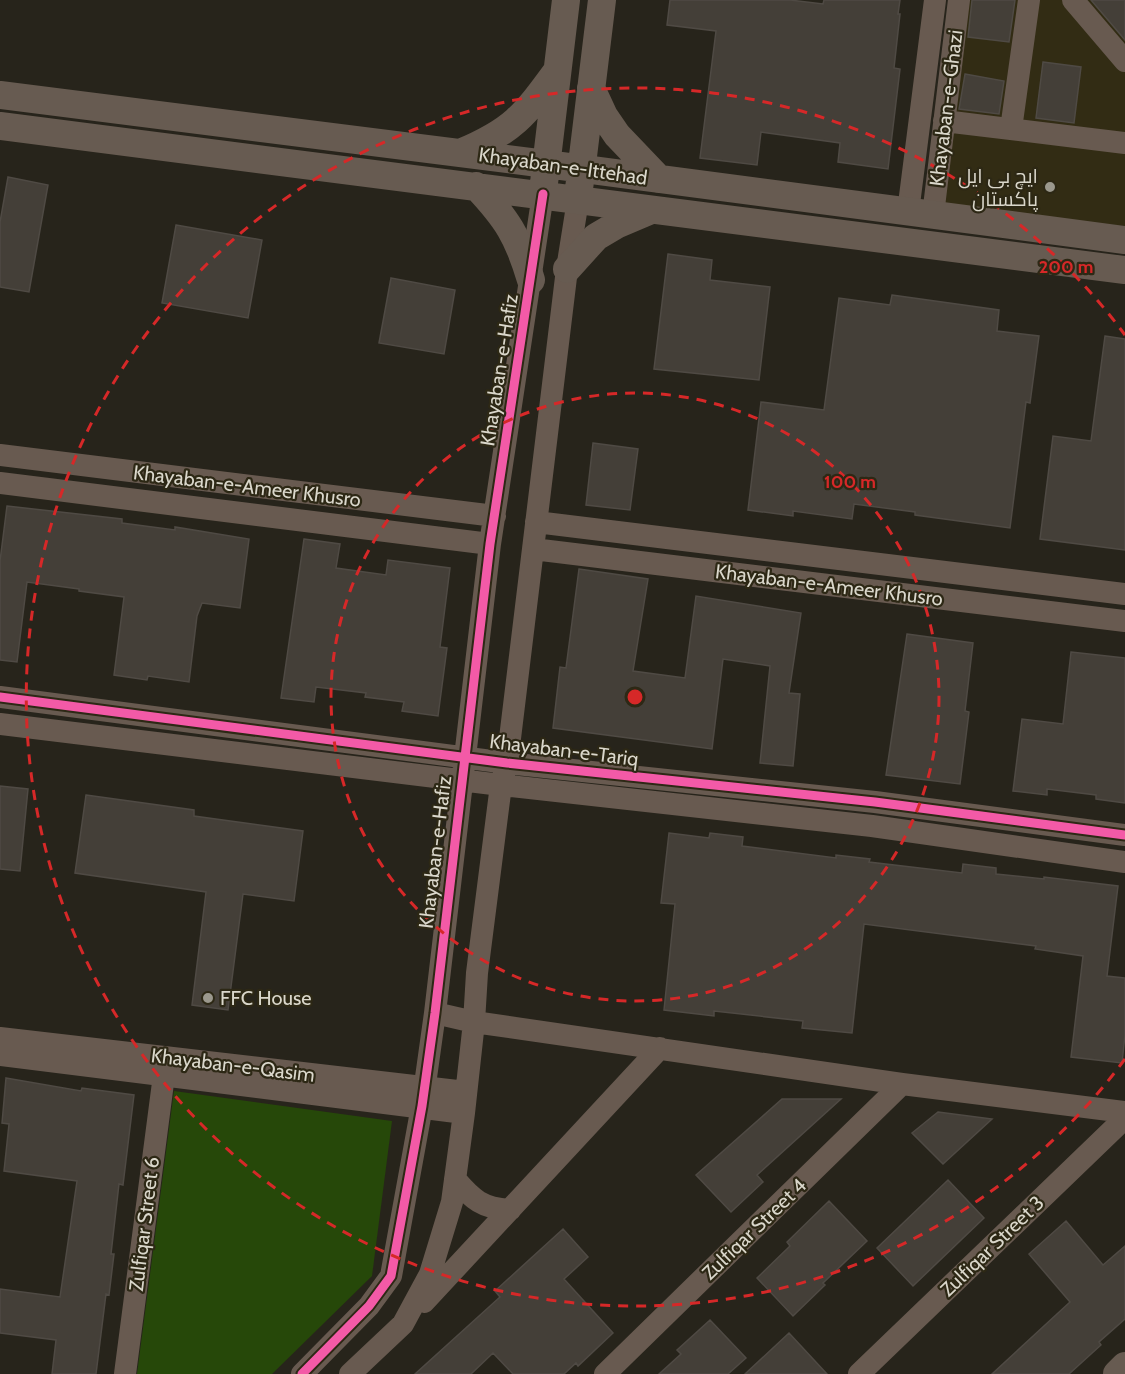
<svg xmlns="http://www.w3.org/2000/svg" width="1125" height="1374" viewBox="0 0 1125 1374" font-family="Cabin,Cairo,sans-serif">
<style>
.built{fill:#322c14}
.green{fill:#264809}
.building{fill:#443f38;stroke:#4f4a44;stroke-width:1.5}
.lines{fill:none;stroke-linecap:round;stroke-linejoin:round}
.minor{stroke:#685a50;stroke-width:22}
.major{stroke:#675b51;stroke-width:28}
.cycleway-casing{stroke:#2d2815;stroke-width:13}
.cycleway{stroke:#f35aa7;stroke-width:9}
.ring{fill:none;stroke:#d62828;stroke-width:3;stroke-dasharray:10 8}
.poi-dot{fill:#9b988d;stroke:#2d2815;stroke-width:2}
.labels{text-anchor:middle;stroke-width:4.5;stroke-linejoin:round;paint-order:stroke}
.street-label{font-size:20px;fill:#dad7cb;stroke:#2d2815}
.poi-label{font-size:20px;fill:#dad7cb;stroke:#2d2815;text-anchor:end}
.centre{fill:#d62828;stroke:#2d2815;stroke-width:3}
.ring-label{font-size:18px;text-anchor:middle;font-weight:bold;fill:#d62828;stroke:#2d2815;stroke-width:4.5;stroke-linejoin:round;paint-order:stroke}
</style>
<rect width="100%" height="100%" fill="#27241b"/>
<path class="built" d="M968 0H1125V226L943 205Z"/>
<path class="green" d="M174 1091 392 1121 372 1276 272 1374H137Z"/>
<path class="building" d="M670 0H790L823 4 824 0H900L898 14H900L894 68 900 69 888 169 838 162 840 143 761 132 757 165 700 158 716 31 667 25Z
M972 0H1015L1009 42 968 37Z
M1091 0H1125V40Z
M1043 62 1081 67 1074 123 1036 118Z
M965 74 1004 81 999 114 959 109Z
M8 177 48 185 29 292 0 287V222Z
M176 225 262 240 248 318 162 303Z
M668 254 712 260 710 280 770 287 759 380 654 369Z
M391 278 455 290 444 354 379 343Z
M892 295 999 310 997 331 1039 336 1030 403 1026 402 1010 528 915 515V512L854 504 852 519 793 511V516L748 510 761 402 824 410 839 298 890 305Z
M1105 336 1125 339V550L1040 539 1053 436 1091 441Z
M593 443 638 449 630 510 586 505Z
M7 506 122 519V523L175 530V527L249 539 240 608 202 603 197 616 189 682 148 676 147 680 114 675 124 597 79 591V589L27 582 17 662 0 660V561Z
M304 539 340 544 336 568 386 575 388 560 450 568 440 647 447 648 438 716 402 711 404 702 365 697 366 693 316 687 314 702 281 698Z
M579 569 648 579 633 671 685 678 696 596 801 613 789 693 800 694 793 766 760 763 770 666 723 659 712 749 553 728 560 667 566 668Z
M907 634 973 643 965 711 969 712 960 784 886 775Z
M1071 652 1125 658V803L1096 799V795L1047 789V795L1013 791 1022 719 1063 724Z
M0 786 28 789 20 871 0 869Z
M86 795 194 810V816L303 831 294 901 243 894 228 1010 192 1005 206 892 75 873Z
M669 833 709 838 710 833 743 837 742 846 836 858V855L870 859 869 862 962 873 963 864 996 868V874L1044 879V877L1118 886 1107 976 1125 978V1035L1122 1063 1071 1057 1083 956 1035 949 1036 946 864 924 852 1033 802 1028 803 1021 714 1011V1016L664 1010 675 904 661 903Z
M6 1078 81 1091 82 1088 134 1095 123 1185 119 1184 111 1254H114L109 1295 106 1294 96 1374H52L56 1340 0 1333V1289L60 1297 77 1181 4 1171 9 1124 2 1123Z
M782 1099H841L757 1175 763 1182 731 1212 696 1175Z
M938 1112 992 1119 943 1164 912 1133Z
M948 1180 984 1218 913 1286 877 1248Z
M829 1201 867 1241 823 1283 825 1285 793 1316 757 1278 790 1246 787 1242Z
M1066 1221 1103 1265 1125 1246V1319L1099 1342 1101 1345 1069 1374H992L1070 1302 1029 1254Z
M563 1229 588 1257 564 1279 613 1333 578 1366 576 1363 564 1374H513L493 1353 471 1374H415L500 1297 495 1291Z
M710 1320 746 1358 728 1374H659L681 1354 677 1350Z
M789 1333 827 1374H745Z"/>
<g class="lines">
<path class="minor" d="M1073 0 1125 61
M944 121 1125 143
M1011 129 1029 0
M908 212 935 0
M933 215 959 0
M0 455 495 516
M0 483 490 544
M536 522 1125 594
M533 549 1125 621
M0 697 507 763 875 802 1125 835
M0 724 501 785 872 826 1125 862
M435 1013 474 1022 902 1084 1125 1112
M0 1038 466 1092
M0 1055 464 1113
M455 1179C473 1200 482 1208 510 1210
M424 1302 660 1048
M125 1374 164 1075
M302 1374 369 1306 391 1276 422 1106 435 1013 490 544 543 194
M350 1374 403 1324 430 1274 452 1202 464 1113 474 1022 477 973 501 785 507 763 567 269 578 200
M605 1374 902 1084
M859 1374 1125 1118"/>
<path class="major" d="M591 88 604 116 617 135 659 179
M0 95 546 164 1125 240
M0 126 1125 270
M460 153C513 131 524 116 557 71
M544 183 566 0
M476 186C507 219 518 236 531 280
M579 189 602 0
M567 269 596 237 618 224 651 210
M1117 1374 1125 1366"/>
<defs>
<path id="cycleway" d="M0 697 507 763 875 802 1125 835
M302 1374 369 1306 391 1276 422 1106 435 1013 490 544 543 194"/>
</defs>
<use href="#cycleway" class="cycleway-casing"/>
<use href="#cycleway" class="cycleway"/>
</g>
<g class="ring">
<circle cx="635" cy="697" r="304"/>
<path d="M1125 1059A609 609 0 1 1 1125 335"/>
</g>
<g class="poi-dot">
<circle cx="1050" cy="187" r="6"/>
<circle cx="208" cy="998" r="6"/>
</g>
<g class="labels">
<g class="street-label">
<text transform="translate(946 108) rotate(-83)" y="7">Khayaban-e-Ghazi</text>
<text transform="translate(563 166) rotate(8)" y="7">Khayaban-e-Ittehad</text>
<text transform="translate(499 370) rotate(-81)" y="7">Khayaban-e-Hafiz</text>
<text transform="translate(247 486) rotate(7)" y="7">Khayaban-e-Ameer Khusro</text>
<text transform="translate(829 585) rotate(7)" y="7">Khayaban-e-Ameer Khusro</text>
<text transform="translate(564 750) rotate(7)" y="7">Khayaban-e-Tariq</text>
<text transform="translate(435 852) rotate(-83)" y="7">Khayaban-e-Hafiz</text>
<text transform="translate(233 1065) rotate(7)" y="7">Khayaban-e-Qasim</text>
<text transform="translate(144 1224) rotate(-83)" y="7">Zulfiqar Street 6</text>
<text transform="translate(754 1229) rotate(-44)" y="7">Zulfiqar Street 4</text>
<text transform="translate(992 1246) rotate(-44)" y="7">Zulfiqar Street 3</text>
</g>
<g class="poi-label">
<text x="1038" y="183">ایچ بی ایل<tspan x="1038" dy="23">پاکستان</tspan></text>
<text x="220" y="1005" text-anchor="start">FFC House</text>
</g>
</g>
<circle cx="635" cy="697" r="9" class="centre"/>
<g class="ring-label">
<text x="1066" y="273">200 m</text>
<text x="850" y="488">100 m</text>
</g>
</svg>
